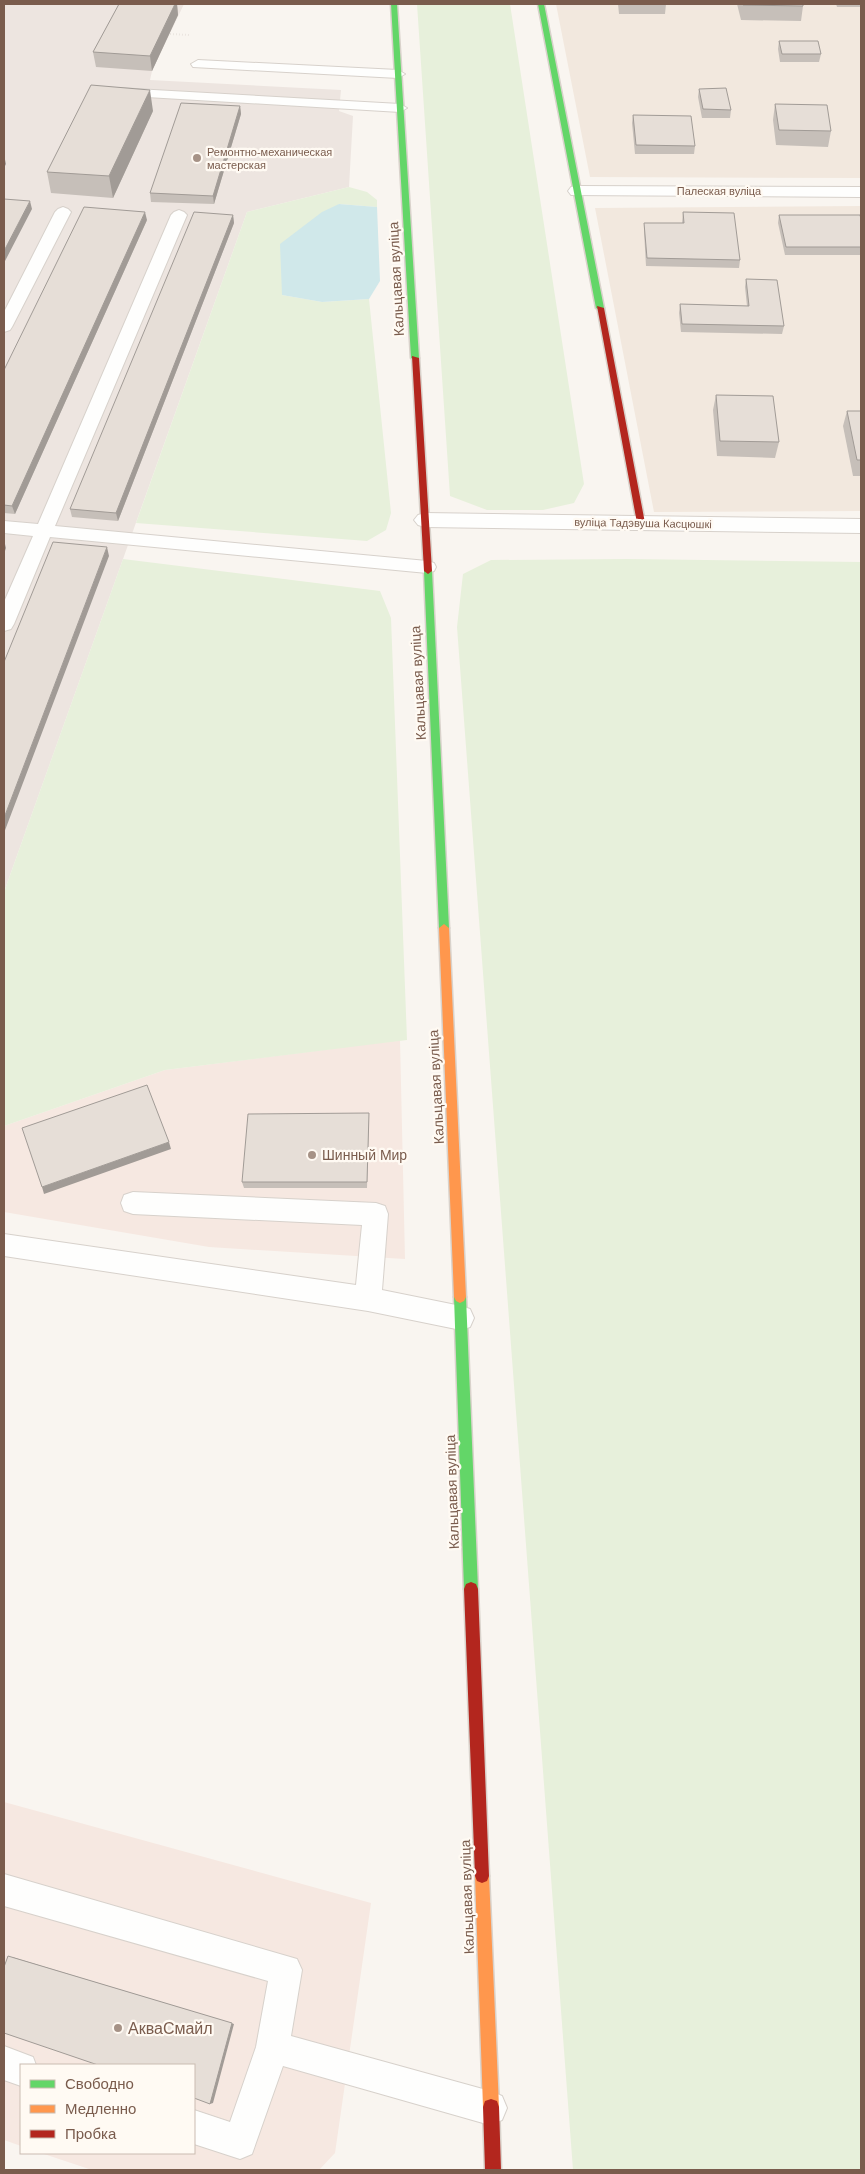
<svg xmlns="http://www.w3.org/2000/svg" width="865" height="2174" viewBox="0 0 865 2174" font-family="Helvetica,sans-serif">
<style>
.residential{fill:#f2e8de}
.commercial{fill:#f6e8e1}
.industrial{fill:#ede5e0}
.green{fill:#e7f0db}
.water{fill:#d0e8ea}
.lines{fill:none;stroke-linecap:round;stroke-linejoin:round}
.lane-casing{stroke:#d7d1cb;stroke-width:2}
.street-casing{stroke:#d7d1cb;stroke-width:2}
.fast-casing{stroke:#d9d2cb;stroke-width:3}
.slow-casing{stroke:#d9d2cb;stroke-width:3}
.jam-casing{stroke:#d9d2cb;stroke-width:3}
.path{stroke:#dcd5d0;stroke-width:2;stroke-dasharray:0.5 2.5;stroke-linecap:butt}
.lane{fill:#fefefd;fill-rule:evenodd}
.street{fill:#fefefd;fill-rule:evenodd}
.fast{fill:#63d668;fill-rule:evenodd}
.slow{fill:#ff974d;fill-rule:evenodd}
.jam{fill:#b3261e;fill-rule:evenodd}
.wall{fill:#c6bfb9}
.shaded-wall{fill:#a19b96}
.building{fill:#e6ded7;stroke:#a19b96}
.poi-dot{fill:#a69286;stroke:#fffaf3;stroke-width:2}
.labels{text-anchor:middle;stroke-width:4.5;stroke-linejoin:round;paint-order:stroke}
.far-poi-label{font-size:11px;fill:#7a5c4d;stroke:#fffaf3;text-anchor:start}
.far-street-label{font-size:11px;fill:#7a5c4d;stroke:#fffaf3}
.street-label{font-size:14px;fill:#7a5c4d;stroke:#fffaf3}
.poi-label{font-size:14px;fill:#7a5c4d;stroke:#fffaf3;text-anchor:start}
.near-poi-label{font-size:16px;fill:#7a5c4d;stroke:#fffaf3;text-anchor:start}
</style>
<rect width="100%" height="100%" fill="#f9f5f0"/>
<path class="residential" d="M556 4H861V178L590 177Z
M861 206V511L654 512 595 208Z"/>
<path class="commercial" d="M400 1040 405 1259 209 1247 4 1212V1126L165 1070Z
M4 1802 371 1903 335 2153 319 2170H92L41 2153H194V2065H21V2146L4 2140Z"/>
<path class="industrial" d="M4 4H184L152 71 150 80 341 90 339 111 353 116 349 187 247 212 4 892Z"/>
<path class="green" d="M417 4H510L584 484 574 503 543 510H487L450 496Z
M349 187 367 192 377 200V207L339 204 282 295 322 302 369 299 391 513 386 530 367 541 136 523 247 212Z
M123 559 380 591 391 618 407 1040 165 1070 4 1126V892Z
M627 559 861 562V2170H573L457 627 463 574 491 560Z"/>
<path class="water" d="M339 204 377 207 380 281 369 299 322 302 282 295 280 244 322 212Z"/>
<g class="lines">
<defs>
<path id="lane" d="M198 60 398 70 405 74 398 78 193 67 191 64Z
M118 88 400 104 407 108 400 112 113 95 111 92Z
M63 207 68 209 71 212 12 327 10 330 4 332V312L55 212 58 209Z
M179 210 184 212 187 215 55 526 427 561 434 563 436 567 434 571 427 573 50 537 14 624 11 629 4 631V602L33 536 4 533V521L38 524 171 215 174 212Z
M133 1192 376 1203 385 1206 388 1214 382 1290 461 1306 470 1309 474 1318 470 1327 461 1330 368 1311 4 1256V1234L356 1285 362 1225 133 1214 124 1211 121 1203 124 1195Z
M4 1874 297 1959 302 1970 291 2036 490 2091 502 2096 507 2108 502 2120 490 2125 283 2066 252 2154 240 2159 194 2144V2110L230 2122 256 2047 268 1981 4 1906Z
M4 2046 33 2057 36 2065H21V2086L4 2080Z"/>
<path id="street" d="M577 186 861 187V197L571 195 568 191 571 187Z
M425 513 861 519V533L425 527 418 525 414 520 418 515Z"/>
<path id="fast" d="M391 4H397L419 358 415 360 411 358Z
M538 4H544L604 308 600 310 596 308Z
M428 568 432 571 449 928 444 932 439 928 424 571Z
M460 1291 464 1293 466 1297 478 1589 476 1594 471 1596 466 1594 464 1589 454 1297 456 1293Z"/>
<path id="slow" d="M444 924 449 928 466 1297 464 1301 460 1303 456 1301 454 1297 439 928Z
M482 1869 487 1871 489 1876 499 2107 497 2113 491 2115 485 2113 483 2107 475 1876 477 1871Z"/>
<path id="jam" d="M597 306 604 308 645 523 641 526 637 523Z
M412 356 419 358 432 571 428 574 424 571Z
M471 1582 476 1584 478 1589 489 1876 487 1881 482 1883 477 1881 475 1876 464 1589 466 1584Z
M491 2099 497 2101 499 2107 501 2170H485L483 2107 485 2101Z"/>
</defs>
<use href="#lane" class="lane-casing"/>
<use href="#street" class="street-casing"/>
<use href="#fast" class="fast-casing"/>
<use href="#slow" class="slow-casing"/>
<use href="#jam" class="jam-casing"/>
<path class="path" d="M170 34 189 35"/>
<use href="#lane" class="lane"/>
<use href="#street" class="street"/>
<use href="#fast" class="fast"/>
<use href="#slow" class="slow"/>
<use href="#jam" class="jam"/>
</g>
<path class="wall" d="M119 4H177L178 15 152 71 96 67 93 52Z
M618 4H666L665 14H619Z
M737 4H803V6L801 21 741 20Z
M836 4H861V7H837Z
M779 41 821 54 819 62H780L778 49Z
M699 89 731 110 730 118H702L698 97Z
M775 104 831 131 828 147 776 145 773 120Z
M240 106 241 114 214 204 151 202 150 193Z
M153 111 113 198 51 193 47 172Z
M633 115 695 146 694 154H635L632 123Z
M683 212 740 260 739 268 646 266 644 231V223H682Z
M233 215 234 223 118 521 72 517 70 509Z
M779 215 861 219V255H785L778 223Z
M147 220 15 514 4 513V370Z
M746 279 784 326 782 334 681 332 679 313 680 304 747 306 745 287Z
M716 395 779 442 775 458 717 456 713 410Z
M847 411H861V476H853L843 426Z
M369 1120 367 1188H244L242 1182Z"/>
<path class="shaded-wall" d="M175 4H177L178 15 152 71 150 56Z
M150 90 153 111 113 198 109 176Z
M240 106 241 114 214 204 213 196Z
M4 155 6 164 4 168Z
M30 201 32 209 4 263V251Z
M145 212 147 220 15 514 12 506Z
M233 215 234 223 118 521 116 513Z
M4 540 6 548 4 554Z
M107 547 109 556 4 833V818Z
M169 1142 171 1149 44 1194 42 1187Z
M12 1957 234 2024 213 2103 210 2104Z"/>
<path class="building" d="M119 4H175L150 56 93 52Z
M743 4H803V6L743 5Z
M779 41H818L821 54H782Z
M91 85 150 90 109 176 47 172Z
M726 88 731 110 703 109 699 89Z
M181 103 240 106 213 196 150 193Z
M775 104 827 105 831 131 779 130Z
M633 115 691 116 695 146 636 145Z
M4 199 30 201 4 251Z
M84 207 145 212 12 506 4 505V370Z
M194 212 233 215 116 513 70 509Z
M683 212 734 213 740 260 647 258 644 223H684Z
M779 215H860L861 219V247H786Z
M746 279 777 280 784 326 682 324 680 304 749 306Z
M716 395 773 396 779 442 720 441Z
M847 411H861V460H857Z
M53 542 107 547 4 818V662Z
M147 1085 169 1142 42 1187 22 1128Z
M369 1113 367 1182H242L248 1114Z
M8 1956 232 2023 210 2104 194 2098V2065H98L4 2033V1967Z"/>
<g class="poi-dot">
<circle cx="197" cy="158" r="5"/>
<circle cx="312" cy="1155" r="5"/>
<circle cx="118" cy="2028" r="5"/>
</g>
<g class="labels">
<g class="far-poi-label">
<text x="207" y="156">Ремонтно-механическая<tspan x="207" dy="13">мастерская</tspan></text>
</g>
<g class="far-street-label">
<text x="719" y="195">Палеская вуліца</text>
<text transform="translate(643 523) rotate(1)" y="4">вуліца Тадэвуша Касцюшкі</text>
</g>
<g class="street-label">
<text transform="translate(396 279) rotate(-93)" y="5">Кальцавая вуліца</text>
<text transform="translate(418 683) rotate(-93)" y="5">Кальцавая вуліца</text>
<text transform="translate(436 1087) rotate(-93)" y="5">Кальцавая вуліца</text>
<text transform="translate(452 1492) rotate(-92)" y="5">Кальцавая вуліца</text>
<text transform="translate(467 1897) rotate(-92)" y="5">Кальцавая вуліца</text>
</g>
<g class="poi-label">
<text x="322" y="1160">Шинный Мир</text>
</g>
<g class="near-poi-label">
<text x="128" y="2034">АкваСмайл</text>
</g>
</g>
<rect width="865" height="2174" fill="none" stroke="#7a5c4d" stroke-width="10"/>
<rect x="20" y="2064" width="175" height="90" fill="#fffaf3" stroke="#cabbb1"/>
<rect x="30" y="2080" width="25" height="8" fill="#63d668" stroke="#cabbb1"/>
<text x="65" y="2089" font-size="15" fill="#7a5c4d">Свободно</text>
<rect x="30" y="2105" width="25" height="8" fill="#ff974d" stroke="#cabbb1"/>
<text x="65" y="2114" font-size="15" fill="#7a5c4d">Медленно</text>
<rect x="30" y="2130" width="25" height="8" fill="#b3261e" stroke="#cabbb1"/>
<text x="65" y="2139" font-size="15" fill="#7a5c4d">Пробка</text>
</svg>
